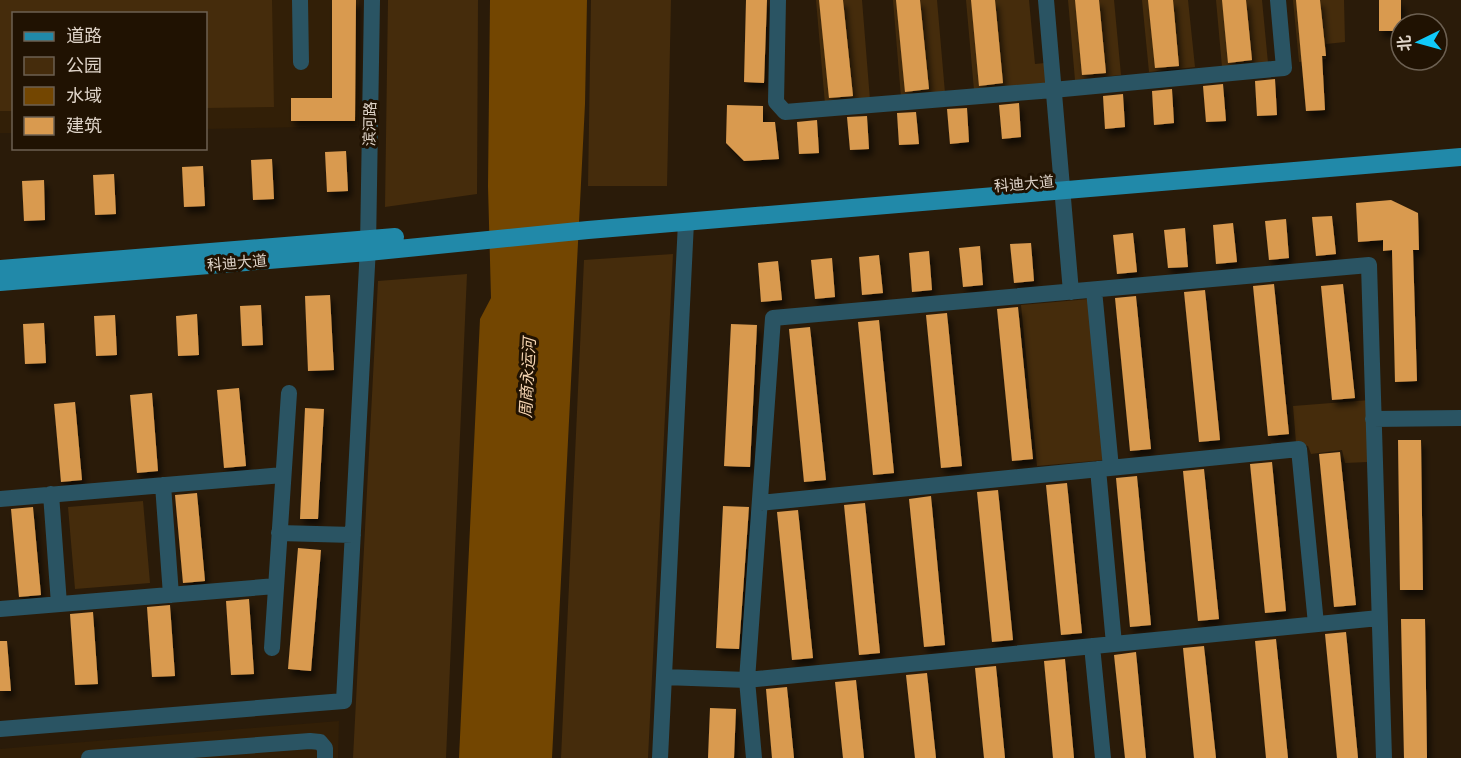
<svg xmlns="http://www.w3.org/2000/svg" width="1461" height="758" viewBox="0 0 1461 758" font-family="Bitter,'Noto Sans SC',serif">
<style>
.built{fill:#321f07}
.green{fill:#452c0c}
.water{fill:#734601}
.building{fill:#d99a4f;filter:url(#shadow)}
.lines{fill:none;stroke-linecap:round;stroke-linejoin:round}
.minor{stroke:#2a5463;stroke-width:16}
.major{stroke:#2189a9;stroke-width:18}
.labels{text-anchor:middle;stroke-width:6;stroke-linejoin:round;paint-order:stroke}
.street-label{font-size:15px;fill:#dfd4c9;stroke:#201202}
.water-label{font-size:16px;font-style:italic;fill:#f5d4b1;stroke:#201202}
</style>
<defs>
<filter id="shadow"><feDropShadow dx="3.5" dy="6" stdDeviation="3" flood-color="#0009"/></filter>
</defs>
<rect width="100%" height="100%" fill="#2a1b09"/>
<path class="built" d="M0 0H359L358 126 206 129V14H14L13 133H0Z
M339 721 338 758H0V749Z"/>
<path class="green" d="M0 0H272L274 107 206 108V14H14L13 111H0Z
M388 0H478L477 194 385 207Z
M591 0H671L667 186H588Z
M816 0H862L870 100 825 104Z
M893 0H937L945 93 901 97Z
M966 0H1029L1035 64 1045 63 1047 84 974 90Z
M1068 0H1114L1121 75 1075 80Z
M1142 0H1188L1195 67 1149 72Z
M1216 0H1262L1268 63 1222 67Z
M1293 0H1344L1345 42 1326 44V59L1299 62Z
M673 254 648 758H561L584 260Z
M467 274 446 758H353L378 281Z
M1089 299 1104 460 1037 466 1021 305Z
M1370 400 1368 462 1345 463 1342 450 1311 454 1308 446 1296 443 1293 406Z
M143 501 150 583 75 589 68 507Z"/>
<path class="water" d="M490 0H587L585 104 552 758H459L480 319 491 298 488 186Z"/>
<path class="building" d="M332 0H356L355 121H291V98H332Z
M746 0H767L764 83 744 82Z
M819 0H843L853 96 829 98Z
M896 0H920L929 89 905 92Z
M971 0H995L1003 83 979 86Z
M1075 0H1099L1106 73 1082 75Z
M1148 0H1173L1179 66 1155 68Z
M1222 0H1246L1252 60 1228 63Z
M1296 0H1320L1326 56H1322L1325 110 1306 111Z
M1379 0H1401V31H1379Z
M1275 79 1277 115 1257 116 1255 81Z
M1223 84 1226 121 1206 122 1203 86Z
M1172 89 1174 123 1154 125 1152 91Z
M1123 94 1125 127 1105 129 1103 96Z
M1019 103 1021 137 1002 139 999 105Z
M727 105 763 106V122H775L779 159 744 161 726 143Z
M967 108 969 142 950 144 947 109Z
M916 112 919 144 899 145 897 113Z
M867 116 869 149 850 150 847 117Z
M817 120 819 153 799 154 797 122Z
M346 151 348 191 327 192 325 152Z
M272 159 274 199 253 200 251 160Z
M203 166 205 206 184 207 182 167Z
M114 174 116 214 95 215 93 175Z
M44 180 45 220 24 221 22 181Z
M1391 200 1418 213 1419 250H1413L1417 381 1395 382 1392 250 1383 251V240L1358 242 1356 203Z
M1332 216 1336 254 1316 256 1312 217Z
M1286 219 1289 258 1269 260 1265 221Z
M1233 223 1237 262 1216 264 1213 225Z
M1185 228 1188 267 1168 268 1164 230Z
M1133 233 1137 272 1117 274 1113 235Z
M1031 243 1034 281 1014 283 1010 244Z
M980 246 983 285 963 287 959 248Z
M929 251 932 290 912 292 909 253Z
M879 255 883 293 862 295 859 257Z
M832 258 835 297 815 299 811 260Z
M778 261 782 300 761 302 758 263Z
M1274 284 1289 434 1268 436 1253 286Z
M1343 284 1355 398 1332 400 1321 286Z
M1205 290 1220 440 1199 442 1184 292Z
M330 295 334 370 308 371 305 296Z
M1136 296 1151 449 1130 451 1115 298Z
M261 305 263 345 242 346 240 306Z
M1018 307 1033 459 1012 461 997 309Z
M947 313 962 466 941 468 926 315Z
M197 314 199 355 178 356 176 316Z
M115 315 117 355 96 356 94 316Z
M879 320 894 473 873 475 858 322Z
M44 323 46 363 25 364 23 324Z
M731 324 757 325 750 467 724 466Z
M810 327 826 480 804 482 789 329Z
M239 388 246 466 224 468 217 390Z
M152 393 158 471 137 473 130 395Z
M75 402 82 480 61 482 54 404Z
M305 408 324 409 318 519H300Z
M1398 440H1421L1423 590H1400Z
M1340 452 1356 605 1334 607 1319 454Z
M1272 462 1286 611 1265 613 1250 464Z
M1204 469 1219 619 1198 621 1183 471Z
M1137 476 1151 625 1130 627 1116 478Z
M1067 483 1082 633 1061 635 1046 485Z
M998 490 1013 640 992 642 977 492Z
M197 493 205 581 183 583 175 495Z
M931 496 945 645 924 647 909 499Z
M865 503 880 653 859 655 844 505Z
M723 506 749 507 739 649 716 648Z
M33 507 41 595 19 597 11 509Z
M798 510 813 658 792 660 777 512Z
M298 548 321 550 311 671 288 669Z
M249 599 254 674 231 675 226 601Z
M170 605 175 676 152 677 147 607Z
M93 612 98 684 75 685 70 614Z
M1401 619H1425L1427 758H1404Z
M1346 632 1358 758H1337L1325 634Z
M1276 639 1288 758H1266L1255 641Z
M0 641H7L11 691H0Z
M1204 646 1216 758H1194L1183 648Z
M1136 652 1146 758H1125L1114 655Z
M1065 659 1074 758H1053L1044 661Z
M996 666 1005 758H984L975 668Z
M927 673 936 758H915L906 675Z
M856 680 864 758H843L835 682Z
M787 687 794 758H772L766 689Z
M710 708 736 709 734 758H708Z"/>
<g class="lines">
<path class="minor" d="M300 0 301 62
M778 0 776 102 785 112 1053 90 1284 68 1278 0
M1046 0 1071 292
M1094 290 1111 468
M1373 419 1461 418
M1098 469 1114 644
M163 485 171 595
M51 494 59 604
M0 499 283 475
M760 503 1299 449 1316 624
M279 533 353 535
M0 609 276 586
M1092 646 1103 758
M272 648 289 393
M664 677 747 680 1379 618
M0 729 344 701 368 247 372 0
M89 758 310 741 320 742 325 748V758
M660 758 686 222
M754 758 747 680 773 318 1369 265 1384 758"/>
<path class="major" d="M0 269 395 237
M0 282 368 252 588 230 1461 157"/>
</g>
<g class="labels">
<g class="street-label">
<text transform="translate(370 124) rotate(-89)" y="5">滨河路</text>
<text transform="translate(1024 184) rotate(-5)" y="5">科迪大道</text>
<text transform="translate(237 263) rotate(-5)" y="5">科迪大道</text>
</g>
<g class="water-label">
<text transform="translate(527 378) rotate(-87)" y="6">周商永运河</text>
</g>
</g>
<rect x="12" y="12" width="195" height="138" fill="#201202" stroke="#6c6052" stroke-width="1.5"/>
<rect x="24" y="32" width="30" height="9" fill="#2189a9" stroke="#6c6052" stroke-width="1.5"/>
<text x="66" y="42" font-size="18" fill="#dfd4c9">道路</text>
<rect x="24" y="57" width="30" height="18" fill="#452c0c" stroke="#6c6052" stroke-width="1.5"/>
<text x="66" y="72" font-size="18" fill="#dfd4c9">公园</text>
<rect x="24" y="87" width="30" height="18" fill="#734601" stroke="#6c6052" stroke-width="1.5"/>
<text x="66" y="102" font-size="18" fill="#dfd4c9">水域</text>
<rect x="24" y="117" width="30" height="18" fill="#d99a4f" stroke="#6c6052" stroke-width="1.5"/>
<text x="66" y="132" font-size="18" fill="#dfd4c9">建筑</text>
<g transform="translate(1419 42) rotate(265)"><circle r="28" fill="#201202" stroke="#6c6052" stroke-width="1.5"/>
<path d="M0-4.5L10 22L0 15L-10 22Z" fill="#11cafa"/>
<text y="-9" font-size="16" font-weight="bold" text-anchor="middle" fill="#dfd4c9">北</text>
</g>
</svg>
